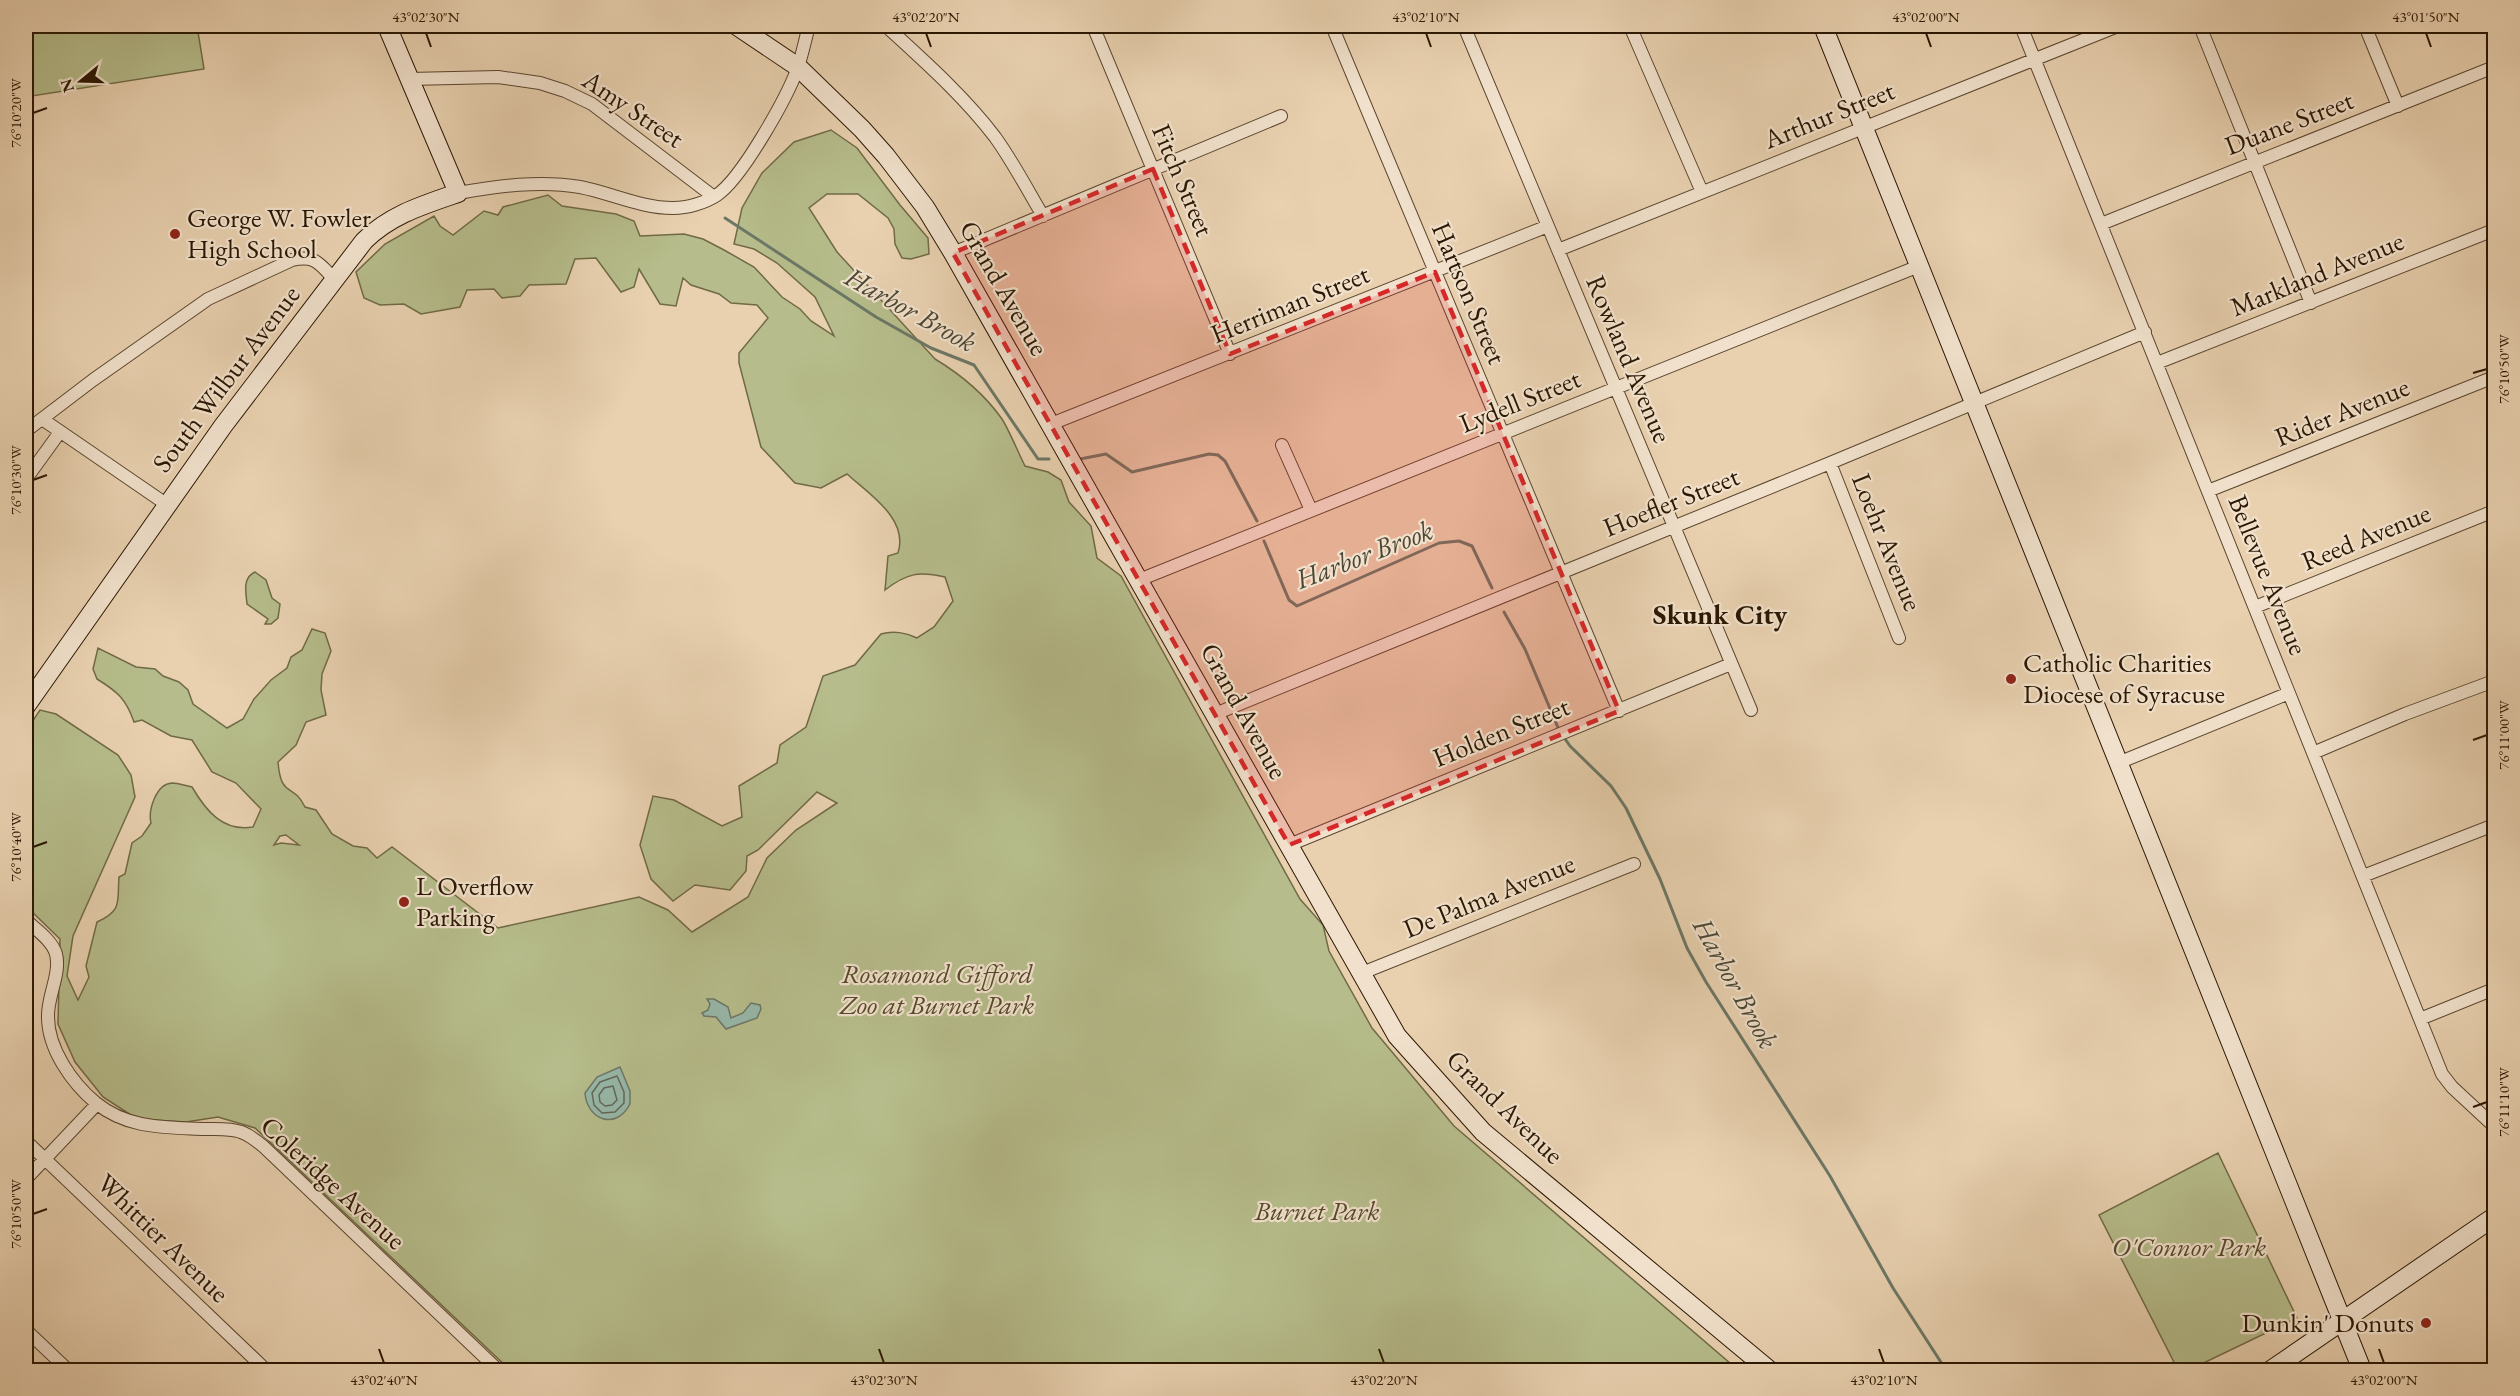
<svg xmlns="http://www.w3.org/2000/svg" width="2520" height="1396" viewBox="0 0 2520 1396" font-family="'EB Garamond',serif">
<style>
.green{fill:#b6bc8b;stroke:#706a46;stroke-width:1.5;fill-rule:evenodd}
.water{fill:#97b7a9;stroke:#6c7766;stroke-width:1.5}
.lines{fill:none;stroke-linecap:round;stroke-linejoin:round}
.shore{stroke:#616756;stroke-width:1.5}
.stream{stroke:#6c7766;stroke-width:3}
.street-casing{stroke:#5a462e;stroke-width:14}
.secondary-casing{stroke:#2b1702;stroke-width:20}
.street{stroke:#f1e1cc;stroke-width:12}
.secondary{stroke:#f1e1cc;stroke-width:18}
.marked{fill:#d62828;fill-opacity:0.2;stroke:#d62828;stroke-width:4.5;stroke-dasharray:12 8;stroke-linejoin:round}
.ticks{fill:none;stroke:#2b1702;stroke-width:2}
.poi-dot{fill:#8f2418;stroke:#f1e1cc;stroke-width:2}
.labels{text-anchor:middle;stroke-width:4.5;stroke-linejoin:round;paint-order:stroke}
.street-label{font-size:27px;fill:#2b1702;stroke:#f1e1cc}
.poi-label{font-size:27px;fill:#2b1702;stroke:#f1e1cc;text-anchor:start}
.park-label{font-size:27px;font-style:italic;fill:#55492b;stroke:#f1e1cc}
.water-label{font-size:28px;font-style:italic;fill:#4b4734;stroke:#f1e1cc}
.neighbourhood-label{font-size:28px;font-weight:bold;fill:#2b1702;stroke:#f1e1cc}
.neatline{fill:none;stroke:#2b1702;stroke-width:2}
.ticks-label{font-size:15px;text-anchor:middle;fill:#2b1702}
</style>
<rect width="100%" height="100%" fill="#e9d1b0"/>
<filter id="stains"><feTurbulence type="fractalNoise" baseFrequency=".00333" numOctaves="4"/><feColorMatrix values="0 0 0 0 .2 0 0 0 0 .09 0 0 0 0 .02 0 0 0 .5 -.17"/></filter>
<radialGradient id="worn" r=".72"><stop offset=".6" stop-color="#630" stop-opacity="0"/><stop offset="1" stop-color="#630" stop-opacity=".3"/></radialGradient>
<path class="green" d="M26 26H197L204 69 32 96 26 54Z
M831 130 857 148 900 205 928 238 929 254 911 259 902 258 895 244 894 229 888 218 858 194H827L809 208 837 252 935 359C960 374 985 395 1002 419 1009 430 1018 452 1025 466L1048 472 1061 480 1069 502 1091 526 1097 558 1121 576 1300 899 1323 925 1329 951 1372 1028 1454 1126 1738 1370H510L255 1128 218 1117 186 1122 137 1119 103 1097 75 1062 58 1024 60 939 26 906V731L40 710 56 714 118 755 131 775 135 797 73 936 67 976 78 1000 89 977 86 966 97 922C123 910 117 902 119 877L125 874 132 843 142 836 151 823C148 810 156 784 172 783 178 783 186 786 192 787 206 811 223 832 253 827L261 809 236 783 212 772 192 740 171 736 142 720 134 722C126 699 118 692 97 679L93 669 98 648 136 667 155 669 163 676 179 682 188 690 193 704 227 728 243 719 254 699 271 680 287 668 291 657 302 650 312 629 325 633 331 651 322 674 321 690 326 715 306 722 296 745 278 762C281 799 293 782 305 807L316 810 332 834 353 846 367 848 377 858 392 847 498 928 639 897 668 910 692 932 748 897 767 858 796 830 837 803 817 792 758 850 747 856 746 871 730 890 695 885 673 901 651 879 640 845 653 796 674 800 722 826 742 817 739 786 777 763 780 745 806 727 823 676 855 665 881 634C893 630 907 633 917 638L934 627 953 601 945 577C919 571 907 573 885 590L888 556 898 553C909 519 869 494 847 474L821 488 795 483 761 447 739 363V353L768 318 757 305 731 303 719 294 691 285 683 278 676 306 660 304 639 269 634 287 621 292 596 258 575 259 566 284 529 285 520 296 502 298 494 289 467 290 460 307 421 314 404 304 380 305 364 298 356 272 385 244 434 216 440 226 453 235 484 211 498 215 503 207 548 195 562 206 616 214 634 221 640 236 684 234 703 239 724 250 754 267 782 297 800 309 811 321 834 336 815 297 777 263 754 249 734 244 742 208 762 173 794 142ZM286 835 299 845 281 843 274 845 280 836Z
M255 572 266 580 272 598 280 604 278 618 271 624H265L268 619 247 604C246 592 242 578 255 572Z
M2218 1153 2297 1318 2189 1370H2178L2099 1215Z"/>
<path class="water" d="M707 999H714L728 1007 731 1018 743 1013 751 1003 760 1005 761 1009 757 1018 726 1029 716 1017 704 1016 702 1013 708 1010 710 1004Z
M620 1067 630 1091V1104C616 1131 587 1120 585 1093L597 1077Z"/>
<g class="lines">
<path class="shore" d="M617 1076 624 1092V1103L615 1112 602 1113 594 1105 592 1093 600 1082Z
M613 1086 617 1100 612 1105 605 1106 600 1102 599 1095 604 1088Z"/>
<path class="stream" d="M725 218 876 317 931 348 974 365 1038 459H1049
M1080 459 1106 454 1132 472 1209 454 1218 455 1225 461 1257 521
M1264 541 1289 600 1297 606 1439 543 1459 541 1472 546 1492 588
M1504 612 1525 649 1559 730
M1563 736 1570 746 1611 786 1626 808 1660 879 1687 948 1706 982 1830 1176 1893 1288 1946 1370"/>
<defs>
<path id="street" d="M886 26C923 60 964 96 995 137 1013 162 1027 189 1043 216
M1093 26 1230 354
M1332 26 1619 711
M1464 26 1751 710
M1630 26 1702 192
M2021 26 2442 1074 2452 1087 2494 1126
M2200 26 2311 303
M2365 26 2398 106
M409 79 498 77 540 83 565 91 592 104 714 197
M458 193C497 186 540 180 580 187 611 193 641 208 673 208 687 208 705 203 717 195 742 178 786 99 797 70 802 56 805 40 809 26
M2101 224 2494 67
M1558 250 2118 26
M953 253 1281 116
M2157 363 2494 230
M42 419 166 504
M1051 424 1548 226
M26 431 93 380 208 299 292 260C315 255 319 263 334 279
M1282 445 1311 510
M1830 463 1899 638
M26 479 60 432
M2208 491 2494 377
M1139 580 1919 266
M2255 607 2494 511
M1215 714 1830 463 2145 332
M2313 753 2405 714 2494 681
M2118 763 2289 693
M1289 845 1731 664
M2363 876 2494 825
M26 920C35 929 52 940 56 954 61 974 47 997 48 1017 48 1049 72 1083 96 1103 128 1129 165 1127 205 1129 217 1129 230 1128 241 1132 250 1135 257 1141 264 1147L498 1370
M1362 973 1634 864
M2420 1019 2494 989
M26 1141 266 1370
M26 1179 97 1104
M26 1330 68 1370"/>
<path id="secondary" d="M737 26 798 67 862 129 886 156 925 207 953 253 1397 1036 1483 1132 1769 1370
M1823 26 2362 1370
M26 706 223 426 364 241C390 215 423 205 458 193L387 26
M2271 1370 2494 1217"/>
</defs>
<use href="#street" class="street-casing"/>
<use href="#secondary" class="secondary-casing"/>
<use href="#street" class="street"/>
<use href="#secondary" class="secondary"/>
</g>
<path class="marked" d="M1153 169 1230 354 1435 272 1619 711 1289 845 953 253Z"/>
<path class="ticks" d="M426 33 431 47M926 33 931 47M1426 33 1431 47M1926 33 1931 47M2426 33 2431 47M33 113 47 108M2473 373 2487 369M33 480 47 475M2473 740 2487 735M33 847 47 842M2473 1107 2487 1102M33 1214 47 1209M379 1349 384 1363M879 1349 884 1363M1379 1349 1384 1363M1879 1349 1884 1363M2379 1349 2384 1363"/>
<g class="poi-dot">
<circle cx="175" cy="234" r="6"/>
<circle cx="2011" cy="679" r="6"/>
<circle cx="404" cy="902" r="6"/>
<circle cx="2426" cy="1323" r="6"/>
</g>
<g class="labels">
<g class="street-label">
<text transform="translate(633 109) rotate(34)" y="9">Amy Street</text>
<text transform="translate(1829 115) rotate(-22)" y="9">Arthur Street</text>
<text transform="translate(2289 123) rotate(-21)" y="9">Duane Street</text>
<text transform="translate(1183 180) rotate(67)" y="9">Fitch Street</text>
<text transform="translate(2317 274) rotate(-22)" y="9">Markland Avenue</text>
<text transform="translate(1004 288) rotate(60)" y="9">Grand Avenue</text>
<text transform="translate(1469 293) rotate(67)" y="9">Hartson Street</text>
<text transform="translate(1290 304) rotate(-22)" y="9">Herriman Street</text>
<text transform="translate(1629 359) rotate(67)" y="9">Rowland Avenue</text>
<text transform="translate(226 379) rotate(-53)" y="9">South Wilbur Avenue</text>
<text transform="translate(1520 401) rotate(-22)" y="9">Lydell Street</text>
<text transform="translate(2342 412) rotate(-22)" y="9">Rider Avenue</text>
<text transform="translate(1671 502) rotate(-22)" y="9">Hoefler Street</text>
<text transform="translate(2366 537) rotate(-22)" y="9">Reed Avenue</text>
<text transform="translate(1887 542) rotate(68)" y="9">Loehr Avenue</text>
<text transform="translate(2268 575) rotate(68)" y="9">Bellevue Avenue</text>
<text transform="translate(1244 711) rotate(61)" y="9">Grand Avenue</text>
<text transform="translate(1501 732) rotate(-22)" y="9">Holden Street</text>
<text transform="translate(1489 896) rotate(-22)" y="9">De Palma Avenue</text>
<text transform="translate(1505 1107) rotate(44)" y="9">Grand Avenue</text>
<text transform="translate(333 1183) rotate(42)" y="9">Coleridge Avenue</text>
<text transform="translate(163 1238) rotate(44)" y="9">Whittier Avenue</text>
</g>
<g class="poi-label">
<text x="187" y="227">George W. Fowler<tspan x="187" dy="31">High School</tspan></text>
<text x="2023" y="672">Catholic Charities<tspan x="2023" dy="31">Diocese of Syracuse</tspan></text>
<text x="416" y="895">L Overflow<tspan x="416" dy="31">Parking</tspan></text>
<text x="2414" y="1332" text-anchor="end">Dunkin' Donuts</text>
</g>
<g class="park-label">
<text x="937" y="983">Rosamond Gifford<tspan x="937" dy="31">Zoo at Burnet Park</tspan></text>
<text x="1317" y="1220">Burnet Park</text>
<text x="2189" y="1256">O'Connor Park</text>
</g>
<g class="water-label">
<text transform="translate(911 309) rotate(29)" y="10">Harbor Brook</text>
<text transform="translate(1364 554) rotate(-21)" y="10">Harbor Brook</text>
<text transform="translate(1736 983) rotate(61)" y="10">Harbor Brook</text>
</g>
<g class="neighbourhood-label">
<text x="1720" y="624">Skunk City</text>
</g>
</g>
<rect width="2520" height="1396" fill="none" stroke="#e9d1b0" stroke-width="66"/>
<g transform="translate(81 81) rotate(251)" stroke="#f1e1cc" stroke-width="4.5" paint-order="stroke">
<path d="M0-4.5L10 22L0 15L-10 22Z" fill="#2b1702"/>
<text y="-9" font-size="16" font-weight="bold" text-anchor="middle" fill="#2b1702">N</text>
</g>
<rect x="33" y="33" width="2454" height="1330" class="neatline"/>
<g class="ticks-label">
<text x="426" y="22">43°02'30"N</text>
<text x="926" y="22">43°02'20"N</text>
<text x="1426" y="22">43°02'10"N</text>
<text x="1926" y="22">43°02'00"N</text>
<text x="2426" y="22">43°01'50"N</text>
<text transform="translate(16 113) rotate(-90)" y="5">76°10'20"W</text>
<text transform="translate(2504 369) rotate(-90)" y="5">76°10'50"W</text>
<text transform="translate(16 480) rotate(-90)" y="5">76°10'30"W</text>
<text transform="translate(2504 735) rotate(-90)" y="5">76°11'00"W</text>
<text transform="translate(16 847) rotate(-90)" y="5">76°10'40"W</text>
<text transform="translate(2504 1102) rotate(-90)" y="5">76°11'10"W</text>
<text transform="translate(16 1214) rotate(-90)" y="5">76°10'50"W</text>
<text x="384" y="1385">43°02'40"N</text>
<text x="884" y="1385">43°02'30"N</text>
<text x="1384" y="1385">43°02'20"N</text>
<text x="1884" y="1385">43°02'10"N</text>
<text x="2384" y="1385">43°02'00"N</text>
</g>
<rect width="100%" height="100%" filter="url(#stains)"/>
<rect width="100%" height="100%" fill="url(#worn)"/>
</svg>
